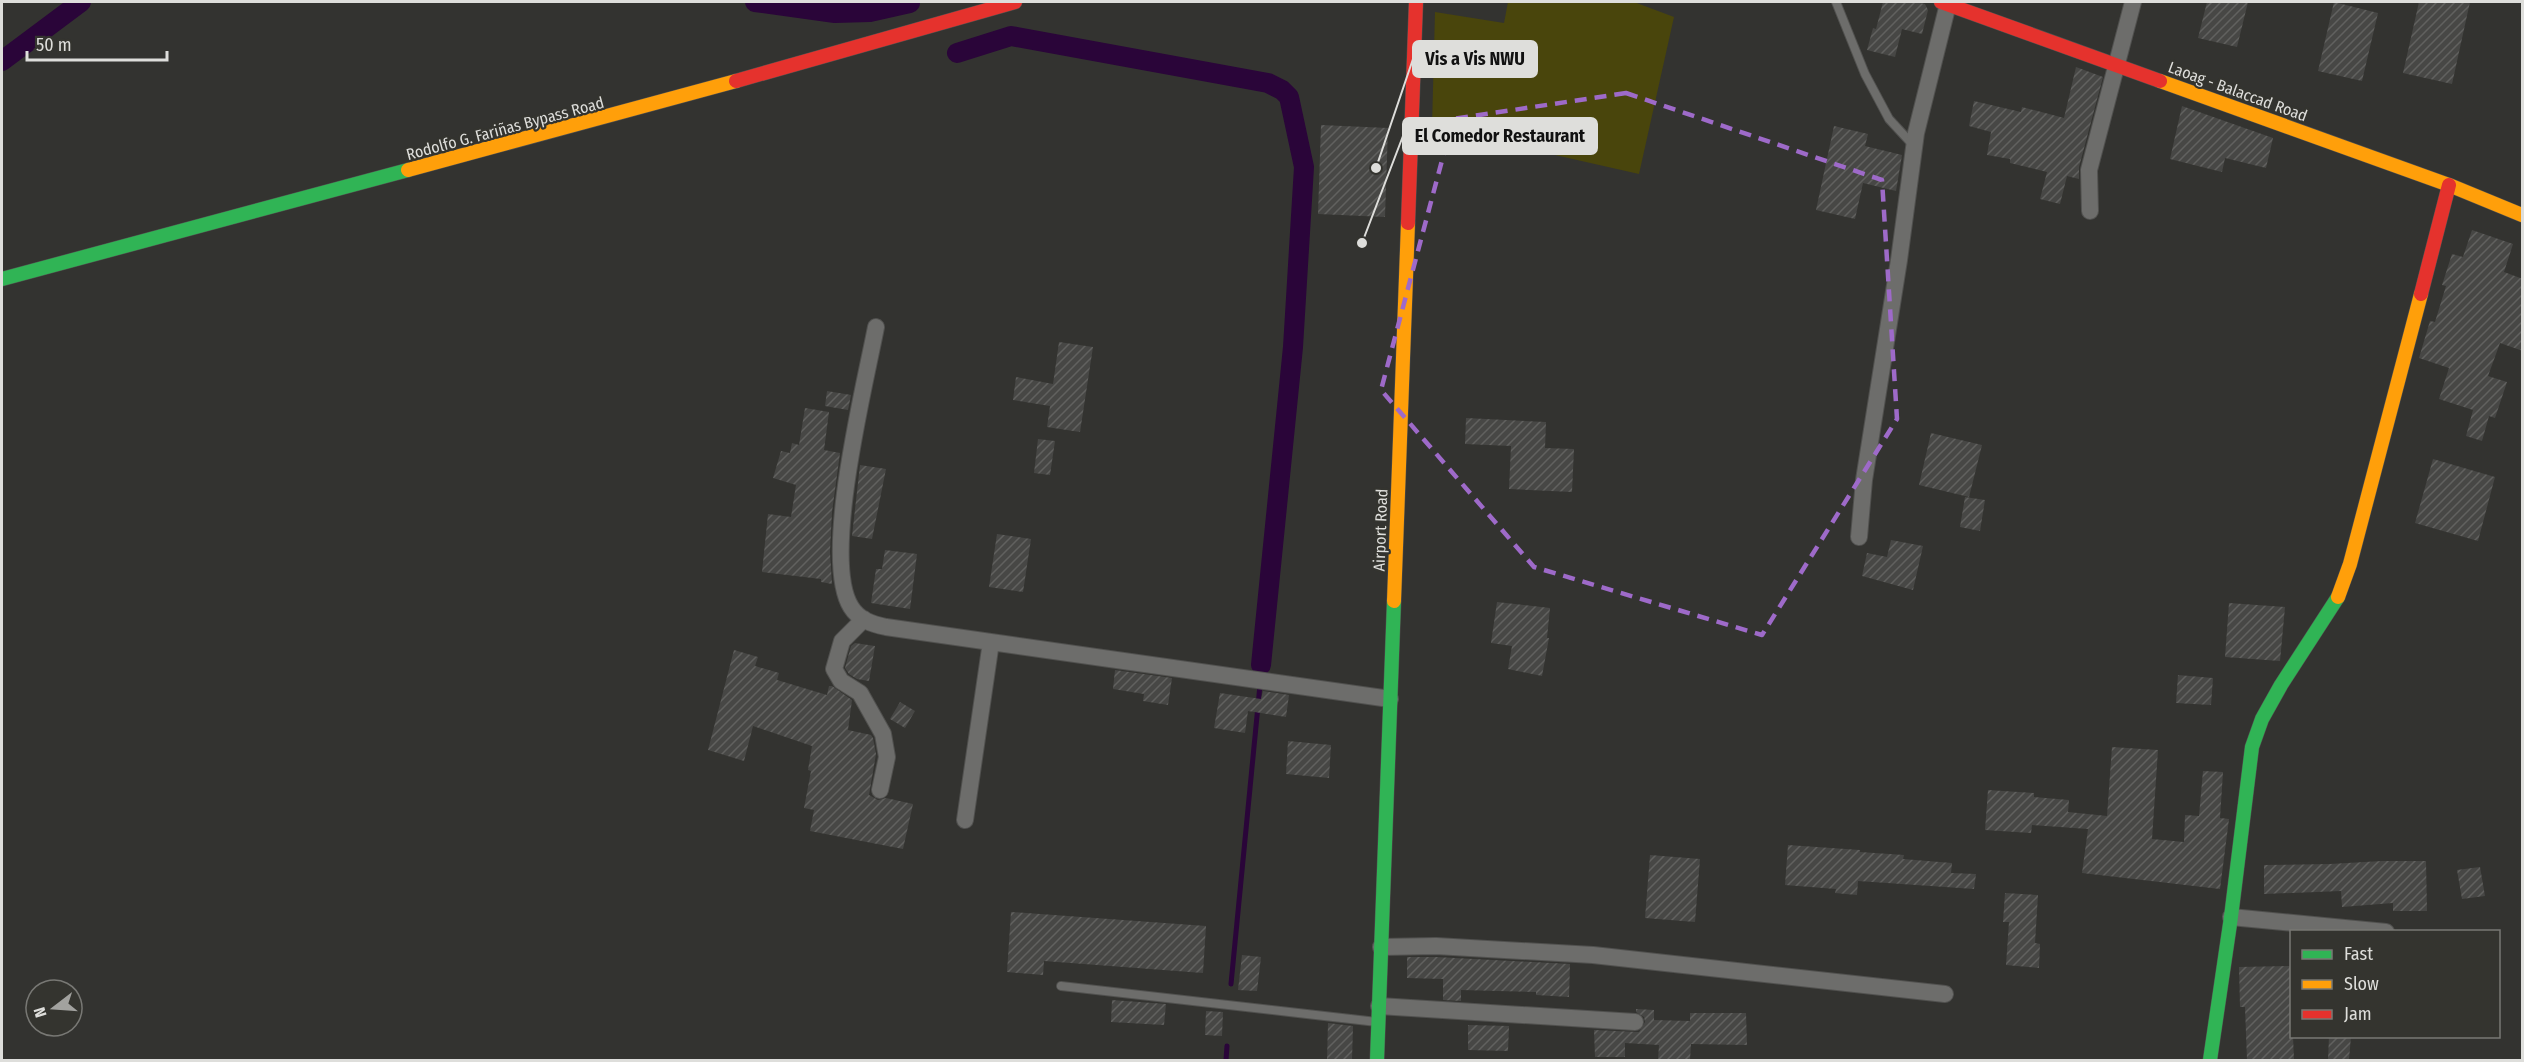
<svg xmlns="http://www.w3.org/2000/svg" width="2524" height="1062" viewBox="0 0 2524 1062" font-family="'Fira Sans Condensed',sans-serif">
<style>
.green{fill:#49450c}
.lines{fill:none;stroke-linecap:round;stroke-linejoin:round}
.stream{stroke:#2a0539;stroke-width:5}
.canal{stroke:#2a0539;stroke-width:20}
.building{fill:url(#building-hatch)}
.lane-casing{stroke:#51514f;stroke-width:10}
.street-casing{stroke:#51514f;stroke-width:18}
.fast-casing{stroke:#51514f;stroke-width:15}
.slow-casing{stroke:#51514f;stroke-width:15}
.jam-casing{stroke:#51514f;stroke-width:15}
.lane{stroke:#6d6d6b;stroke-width:8}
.street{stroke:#6d6d6b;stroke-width:16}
.fast{stroke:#30b455;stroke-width:14}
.slow{stroke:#ff9f0a;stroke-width:14}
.jam{stroke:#e5322d;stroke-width:14}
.marked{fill:none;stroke:#9e6ac9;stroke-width:4.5;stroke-dasharray:12 8;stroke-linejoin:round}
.labels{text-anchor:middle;stroke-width:4.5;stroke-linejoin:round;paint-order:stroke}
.street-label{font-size:16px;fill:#dededb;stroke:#34342f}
.leader{fill:none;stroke:#dededb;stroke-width:2}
.callout-dot{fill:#dededb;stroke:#34342f;stroke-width:2}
.callout{fill:#dededb;stroke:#dededb;stroke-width:2}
.callout-label{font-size:18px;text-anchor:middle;font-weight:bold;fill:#111}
</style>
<defs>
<pattern id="building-hatch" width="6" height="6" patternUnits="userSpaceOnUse" patternTransform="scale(1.5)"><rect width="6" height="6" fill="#474745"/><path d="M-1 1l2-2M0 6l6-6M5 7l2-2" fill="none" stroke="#61615f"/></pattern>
</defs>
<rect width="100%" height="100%" fill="#333330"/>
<path class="green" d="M1508 2H1634L1674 17 1639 174 1432 127 1435 12 1504 23Z"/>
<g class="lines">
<path class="stream" d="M1231 984 1260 685
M1226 1060 1227 1046"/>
<path class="canal" d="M755 2 835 13 870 12 910 3
M957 53 1011 36 1268 83 1282 90 1289 97 1304 167 1293 347 1261 665
M2 61 81 2"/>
</g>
<path class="building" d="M1883 2H1915L1925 4 1928 10 1922 34 1902 29 1895 57 1867 50 1873 28 1876 29Z
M2207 2H2248L2237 47 2198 38Z
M2334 2 2378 13 2362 81 2318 71Z
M2419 2H2470L2452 84 2403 73Z
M2076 67 2103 77 2079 167V179L2067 176 2060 204 2040 199 2047 172 2010 163V159L1987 155 1991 132 1969 126 1974 101 2021 112 2022 107 2064 118Z
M2182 106 2273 138 2266 168 2225 158 2222 172 2170 159Z
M1321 125 1388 128 1385 217 1318 214Z
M1834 126 1868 134 1865 146 1902 155 1896 191 1863 183 1855 219 1816 210Z
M2472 230 2513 244 2504 272 2523 279V351L2500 343 2488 376 2507 382 2495 418 2489 416 2482 441 2466 436 2473 410 2439 399 2449 368 2419 358 2430 321 2435 322 2446 286 2442 285 2452 254 2463 257Z
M1059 342 1093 347 1080 432 1047 427 1050 406 1013 400 1016 377 1053 384Z
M827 391 851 395 848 410 825 406Z
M805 408 829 412 824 450 840 453 832 512 830 552 832 584 821 582V579L762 572 768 514 791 517 796 485 773 478 781 451 790 453 792 443 799 445Z
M1466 418 1546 422 1545 448 1574 449 1572 492 1509 489 1511 446 1465 444Z
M1931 433 1982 445 1969 497 1919 485Z
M1038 439 1055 441 1050 475 1034 473Z
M2433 459 2495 477 2478 541 2415 523Z
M860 465 886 469 872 539 852 536Z
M1965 497 1985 500 1980 531 1960 527Z
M997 534 1031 539 1023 592 989 587Z
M1891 540 1923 546 1913 590 1862 576 1867 553 1887 557Z
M885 550 917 554 910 609 871 603 876 569H882Z
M1497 602 1550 608 1547 638H1549L1542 676 1508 669 1512 646 1491 643Z
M2229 603 2285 607 2280 661 2225 657Z
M855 643 875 646 869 681 857 679 849 674 845 668 851 646Z
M734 650 758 657 755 666 779 673 777 680 827 695 829 686H832L852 700 848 730 871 735 873 738 876 754 869 795 878 800 886 798 913 804 903 849 810 831 814 810 804 808 811 771 808 770 812 746 753 726 744 761 708 750Z
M1115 670 1172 678 1168 705 1143 701 1144 694 1113 689Z
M2178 675 2213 678 2211 705 2176 703Z
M1263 691 1289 695 1286 717 1248 711 1245 733 1214 728 1220 693 1261 699Z
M900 702 915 711 905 728 890 719Z
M1288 741 1331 745 1329 778 1286 774Z
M2112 747 2158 750 2152 839 2184 842 2185 815 2199 816 2203 771 2223 772 2220 818 2229 819 2220 889 2082 873 2088 829 2032 825 2031 833 1985 830 1988 790 2034 793V797L2069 800 2068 812 2107 816Z
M1788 845 1860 850V852L1904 855 1903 859 1952 863 1951 873 1976 874 1974 889 1858 881 1857 895 1835 893 1836 889 1785 885Z
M1650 855 1700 859 1695 922 1645 918Z
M2382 861H2426L2427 911H2393V903L2342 907 2341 891 2264 894V865L2330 864Z
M2480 867 2485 896 2462 899 2457 870Z
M2005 893 2038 895 2035 943 2040 944 2039 968 2006 965 2009 922H2003Z
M1011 912 1206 926 1203 973 1044 961 1043 975 1007 972Z
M1242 955 1261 957 1257 991 1238 990Z
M1407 957H1436L1570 964 1569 997 1536 995V992L1461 990V1001L1443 1000V979L1407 978Z
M2292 966V1036H2293L2294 1060H2247L2245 1007H2240L2239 967Z
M1112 1000 1166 1004 1164 1025 1111 1022Z
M1636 1009 1654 1010V1020L1690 1021V1013H1746L1747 1045 1691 1044 1690 1060H1658L1659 1045 1625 1043V1057H1595L1594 1030 1639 1032 1645 1022 1644 1017 1636 1012Z
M1206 1011 1223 1012 1222 1036 1205 1035Z
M1328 1023 1353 1026 1352 1060H1327Z
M1468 1025 1509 1026 1508 1051 1468 1050Z
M2329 1036H2351L2349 1060H2328Z"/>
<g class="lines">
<defs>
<path id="lane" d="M1836 2 1865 74 1889 119 1914 146
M1061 986 1377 1022"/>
<path id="street" d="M2090 211 2089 170 2133 2
M876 327C865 385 821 559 851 607 859 620 872 624 886 627L1390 699
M1859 537 1864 480 1899 260 1916 133 1948 4
M864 619 842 641 834 669 841 681 860 693 883 734 887 757 880 790
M965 820 991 642
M2231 917 2386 932
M1381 947 1436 946 1593 955 1945 994
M1379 1006 1635 1022"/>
<path id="fast" d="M2 279 408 170
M1377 1060 1394 601
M2210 1060 2231 917 2252 747 2262 719 2281 685 2338 597"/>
<path id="slow" d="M2160 81 2449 185 2522 215
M408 170 736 81
M2338 597 2350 564 2421 294
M1394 601 1408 223"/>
<path id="jam" d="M1941 2 2160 81
M736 81 1015 2
M1408 223 1416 2
M2421 294 2449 185"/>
</defs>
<use href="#lane" class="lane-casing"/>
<use href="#street" class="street-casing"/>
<use href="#fast" class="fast-casing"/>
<use href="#slow" class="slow-casing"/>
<use href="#jam" class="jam-casing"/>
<use href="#lane" class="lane"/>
<use href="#street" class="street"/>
<use href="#fast" class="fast"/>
<use href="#slow" class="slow"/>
<use href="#jam" class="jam"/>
</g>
<path class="marked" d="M1626 93 1882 180 1897 419 1762 635 1534 567 1381 390 1453 119Z"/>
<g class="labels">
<g class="street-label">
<text transform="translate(2238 91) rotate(20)" y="6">Laoag - Balaccad Road</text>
<text transform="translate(505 128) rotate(-15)" y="6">Rodolfo G. Fariñas Bypass Road</text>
<text transform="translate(1380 530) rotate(-88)" y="6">Airport Road</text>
</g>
</g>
<path class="leader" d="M1376 168L1413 59M1362 243L1403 136"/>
<g class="callout-dot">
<circle cx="1376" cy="168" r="6"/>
<circle cx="1362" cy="243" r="6"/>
</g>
<g class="callout">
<rect x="1413" y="41" width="124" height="36" rx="6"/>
<rect x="1403" y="118" width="194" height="36" rx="6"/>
</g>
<g class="callout-label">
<text x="1475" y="65">Vis a Vis NWU</text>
<text x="1500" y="142">El Comedor Restaurant</text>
</g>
<rect width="2524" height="1062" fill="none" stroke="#dededb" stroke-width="6"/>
<rect x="2290" y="930" width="210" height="108" fill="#34342f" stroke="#787874" stroke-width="1.5"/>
<rect x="2302" y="950" width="30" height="9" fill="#30b455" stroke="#787874" stroke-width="1.5"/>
<text x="2344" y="960" font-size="18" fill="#dededb">Fast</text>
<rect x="2302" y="980" width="30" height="9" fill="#ff9f0a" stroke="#787874" stroke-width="1.5"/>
<text x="2344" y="990" font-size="18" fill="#dededb">Slow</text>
<rect x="2302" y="1010" width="30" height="9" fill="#e5322d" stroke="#787874" stroke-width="1.5"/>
<text x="2344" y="1020" font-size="18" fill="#dededb">Jam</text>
<g transform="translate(54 1008) rotate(253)"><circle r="28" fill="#34342f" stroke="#787874" stroke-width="1.5"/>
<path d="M0-4.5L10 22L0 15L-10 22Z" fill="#a2a29f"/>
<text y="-9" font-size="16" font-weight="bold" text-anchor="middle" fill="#dededb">N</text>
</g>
<path d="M27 51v9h140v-9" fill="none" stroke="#dededb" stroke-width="3"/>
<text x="36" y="51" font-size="18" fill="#dededb" stroke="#34342f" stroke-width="4.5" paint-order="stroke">50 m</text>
</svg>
